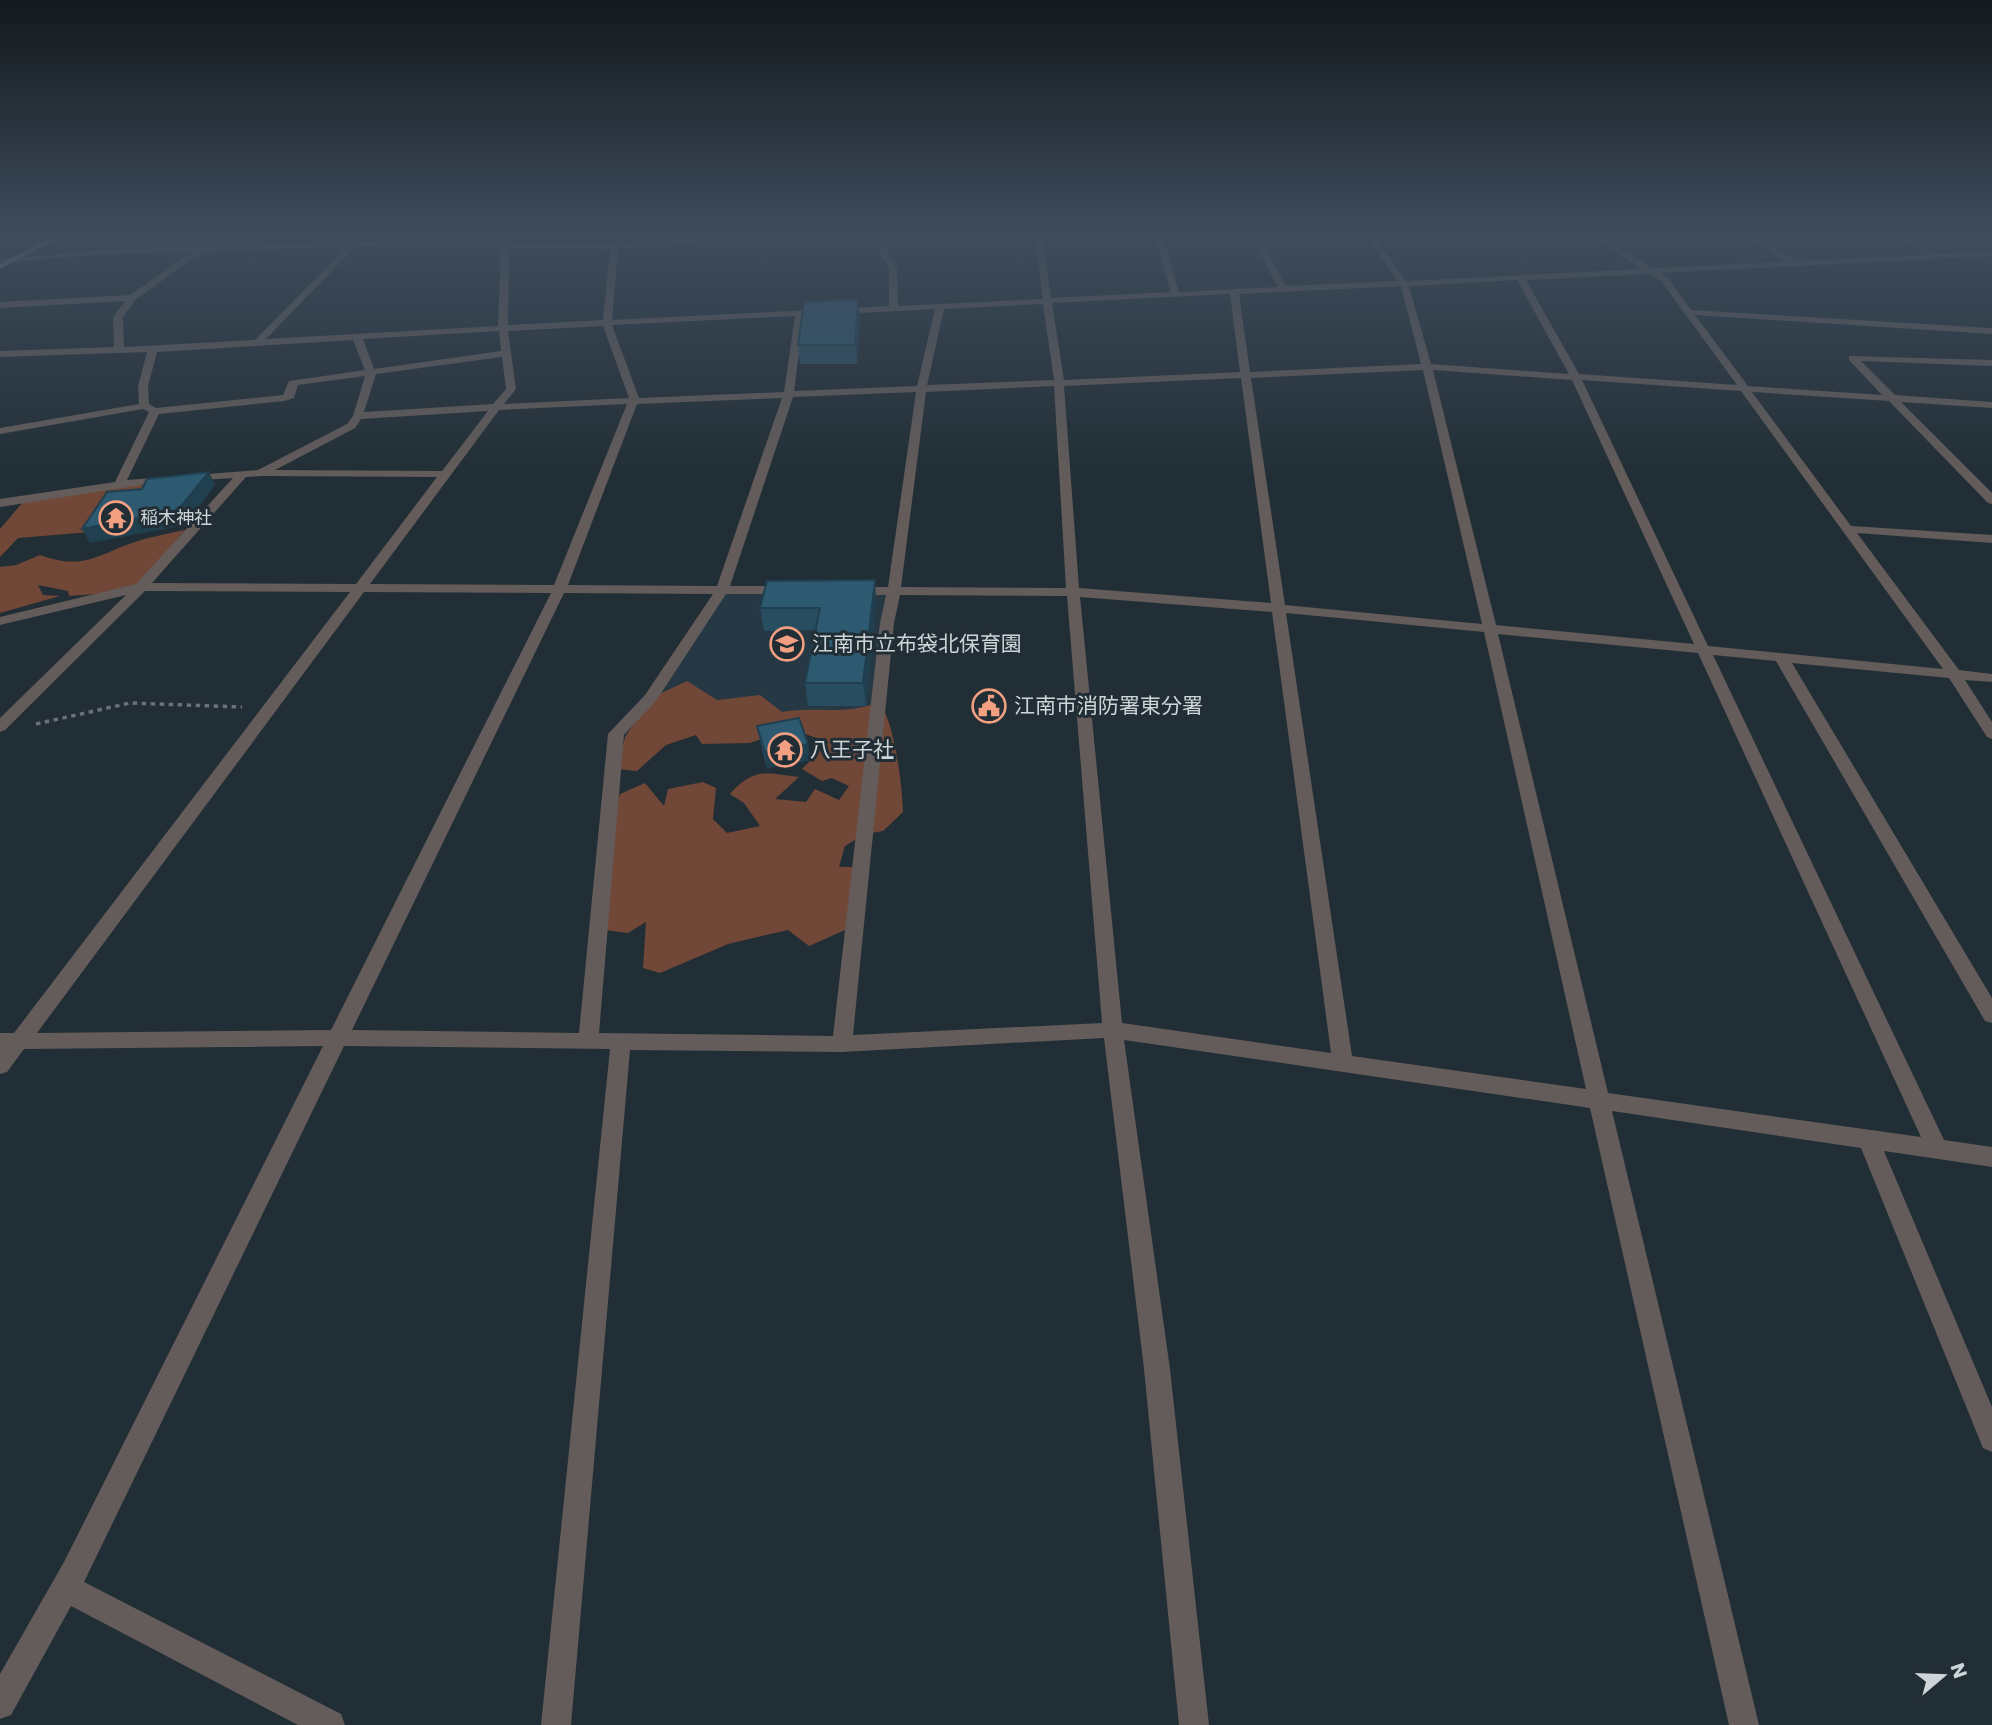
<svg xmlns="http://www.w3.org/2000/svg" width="1992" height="1725" viewBox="0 0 1992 1725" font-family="Poppins,'Noto Sans JP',sans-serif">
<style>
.built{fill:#253843}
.forest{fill:#714738}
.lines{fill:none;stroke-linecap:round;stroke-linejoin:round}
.path{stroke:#687278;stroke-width:3.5;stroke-dasharray:4.5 4.5;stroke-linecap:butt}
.minor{fill:#635c5a;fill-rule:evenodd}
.major{fill:#998b86;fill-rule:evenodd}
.wall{fill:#284d61}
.shaded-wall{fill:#203f4f}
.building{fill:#2e5a71;stroke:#203f4f;stroke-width:2}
.labels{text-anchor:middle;stroke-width:6;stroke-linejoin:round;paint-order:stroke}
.far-poi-label{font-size:18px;fill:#cdd5d9;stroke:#222e35;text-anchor:start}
.poi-label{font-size:21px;fill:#cdd5d9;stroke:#222e35;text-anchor:start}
</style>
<rect width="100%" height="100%" fill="#222e35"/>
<path class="built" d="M722 590 894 591 877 717 633 716Z"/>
<path class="forest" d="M126 485H153L90 532 18 538 0 557V529L23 502Z
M185 530 139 584 96 594 69 596 68 591 38 585 43 595 60 596 0 613V567L16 565 40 555C87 572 100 552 141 540 155 536 170 533 185 530Z
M687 681 717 700 760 695 782 712C818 706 843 716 879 702 895 723 902 784 903 812L883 831 865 834 845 846 839 867H861L854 926 809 946 788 930 728 944 660 973 643 968 646 922 628 933 597 929 605 846 620 794 645 783 664 806 668 789 703 782 716 788 713 819 727 833 760 826 744 803 730 794C754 767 766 773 799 777L775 799 806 802 815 789 839 800 849 786 832 778 822 781 802 769 829 742 790 729 750 743 702 744 696 735 666 745 637 771 618 769 625 737 651 698Z"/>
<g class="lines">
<path class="path" d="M36 724 130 703 242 707"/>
<path class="minor" d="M501 236H509V243L612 245 622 237 626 239 621 244 765 236 618 249 612 320 889 306V268L869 236H877L897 268 898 306 1043 299 1034 236H1042L1051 298 1171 292 1154 236H1162L1179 292 1278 287 1251 236H1259L1286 286 1398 281 1366 236H1374L1406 281 1642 269 1591 236H1601L1652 268 1786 262 1746 236H1756L1797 261 1926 255 1892 236H1903L1937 254 1992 252V256L1660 273 1668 278 1691 310 1992 328V334L1695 315 1748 386 1882 395 1849 360V356L1992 360V366L1861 361 1895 395 1992 402V408L1901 402 1992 493V504L1988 503 1889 401 1752 392 1851 526 1992 535V543L1857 533 1959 670 1992 674V682L1965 680 1992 722V739L1987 737 1949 678 1792 663 1992 998V1023L1985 1021 1776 661 1713 655 1944 1140 1992 1147V1167L1884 1151 1992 1407V1452L1983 1448 1861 1148 1612 1111 1759 1725H1729L1590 1108 1124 1040 1170 1369 1209 1725H1179L1144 1369 1104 1038 842 1052 630 1050 571 1725H541L610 1049 344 1046 84 1582 341 1714 345 1725H298L71 1606 11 1715 0 1719V1674L64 1562 323 1046 24 1049 7 1072 0 1074V1033H14L350 592 145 591 5 730 0 732V718L126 595 0 625V617L136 584 233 478 154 483 0 507V499L115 482 149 412 143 409 0 434V428L139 404 138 386 147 352 0 357V351L114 347 113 317 125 301 0 308V302L130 295 192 252 105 254 0 263V259L105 250 352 242 357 239 360 242 501 243ZM356 246 501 248 498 326 266 339ZM347 247 255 340 124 347 123 317 135 300 203 251ZM509 248 610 249 603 320 508 325ZM1649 274 1662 282 1737 385 1579 374 1526 280ZM1517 280 1569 374 1431 364 1409 286ZM1401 286 1421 364 1250 372 1239 294ZM1230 294 1240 372 1064 380 1052 303ZM1043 304 1054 380 927 385 944 309ZM935 309 917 386 794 391 804 316ZM795 316 784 392 639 398 612 325ZM603 326 629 398 504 404 516 389 508 331ZM499 331 501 351 374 369 363 339ZM353 340 365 370 289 381 283 395 156 408 149 404 148 386 157 352ZM502 357 506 389 493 404 364 412 376 374ZM1423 370 1482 624 1285 605 1251 378ZM1433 370 1572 380 1694 644 1496 625ZM365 376 353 416 347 424 258 470 127 480 159 414 284 401 294 398 298 385ZM1241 378 1271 603 1079 588 1064 386ZM1582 380 1741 391 1943 669 1708 646ZM1054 386 1066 588 901 587 926 392ZM916 392 888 587H852L845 591 852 595H886L880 623 833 1036 599 1033 624 735 656 701 726 594H789L796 590 789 586H730L793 397ZM782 398 717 586 568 585 637 404ZM627 404 554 585 370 584 499 410ZM488 411 442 471 275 470 355 428 361 419ZM262 476H264L437 477 356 584 152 583 246 477ZM364 592 551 593 331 1030 37 1033ZM564 593 713 594 645 695 608 734 579 1033 352 1030ZM900 595 1067 596 1102 1023 853 1035 894 623ZM1080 597 1272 612 1331 1053 1122 1023ZM1286 613 1484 632 1586 1089 1352 1056ZM1498 634 1698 653 1921 1137 1608 1093Z"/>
<path class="major" d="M52 236H63L0 269V264Z"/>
</g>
<path class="wall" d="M860 317 857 364H800L798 345Z
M876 602 866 706H808L805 683 815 630 764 631 760 608Z
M757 726 808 744 810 760 767 768 760 741Z"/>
<path class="shaded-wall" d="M858 299 860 317 857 364 855 345Z
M209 472 215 485 186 525 90 543 82 529Z
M875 580 876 602 866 706 863 683Z
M808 744 810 760 767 768 765 752Z"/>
<path class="building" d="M858 299 855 345H798L804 302Z
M209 472 178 510 82 529 107 492 142 489 147 479Z
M875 580 863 683H805L820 608H760L767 581Z
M799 718 808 744 765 752 757 726Z"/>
<linearGradient id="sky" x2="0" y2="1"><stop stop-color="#13191d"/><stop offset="0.49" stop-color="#3e4c5c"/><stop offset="1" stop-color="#3e4c5c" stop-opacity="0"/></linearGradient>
<rect width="1992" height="478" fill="url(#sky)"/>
<defs>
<symbol id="temple-ring" viewBox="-11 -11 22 22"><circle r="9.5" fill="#222e35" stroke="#f2a081" stroke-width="1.5"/><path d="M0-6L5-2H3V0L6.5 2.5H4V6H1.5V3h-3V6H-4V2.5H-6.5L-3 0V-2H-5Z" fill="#f2a081"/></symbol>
<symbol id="school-ring" viewBox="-11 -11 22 22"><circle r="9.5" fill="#222e35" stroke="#f2a081" stroke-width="1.5"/><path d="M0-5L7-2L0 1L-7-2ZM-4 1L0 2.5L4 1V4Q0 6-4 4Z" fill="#f2a081"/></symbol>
<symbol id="civic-ring" viewBox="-11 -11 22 22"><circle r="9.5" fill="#222e35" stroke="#f2a081" stroke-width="1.5"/><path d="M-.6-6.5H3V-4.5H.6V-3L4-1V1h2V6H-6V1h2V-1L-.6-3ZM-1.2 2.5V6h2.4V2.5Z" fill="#f2a081"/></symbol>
</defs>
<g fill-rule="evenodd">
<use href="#temple-ring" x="97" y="499" width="38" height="38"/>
<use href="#school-ring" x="768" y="625" width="38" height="38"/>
<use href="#civic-ring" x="970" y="687" width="38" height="38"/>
<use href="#temple-ring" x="766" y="731" width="38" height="38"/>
</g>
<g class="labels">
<g class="far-poi-label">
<text x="140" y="524">稲木神社</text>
</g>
<g class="poi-label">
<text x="812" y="651">江南市立布袋北保育園</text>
<text x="1014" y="713">江南市消防署東分署</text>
<text x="810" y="757">八王子社</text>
</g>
</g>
<g transform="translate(1943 1676) rotate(71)" stroke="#222e35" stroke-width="5" paint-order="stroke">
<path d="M0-5L12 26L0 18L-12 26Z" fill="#cdd5d9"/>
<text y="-10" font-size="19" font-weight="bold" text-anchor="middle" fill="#cdd5d9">N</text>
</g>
</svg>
